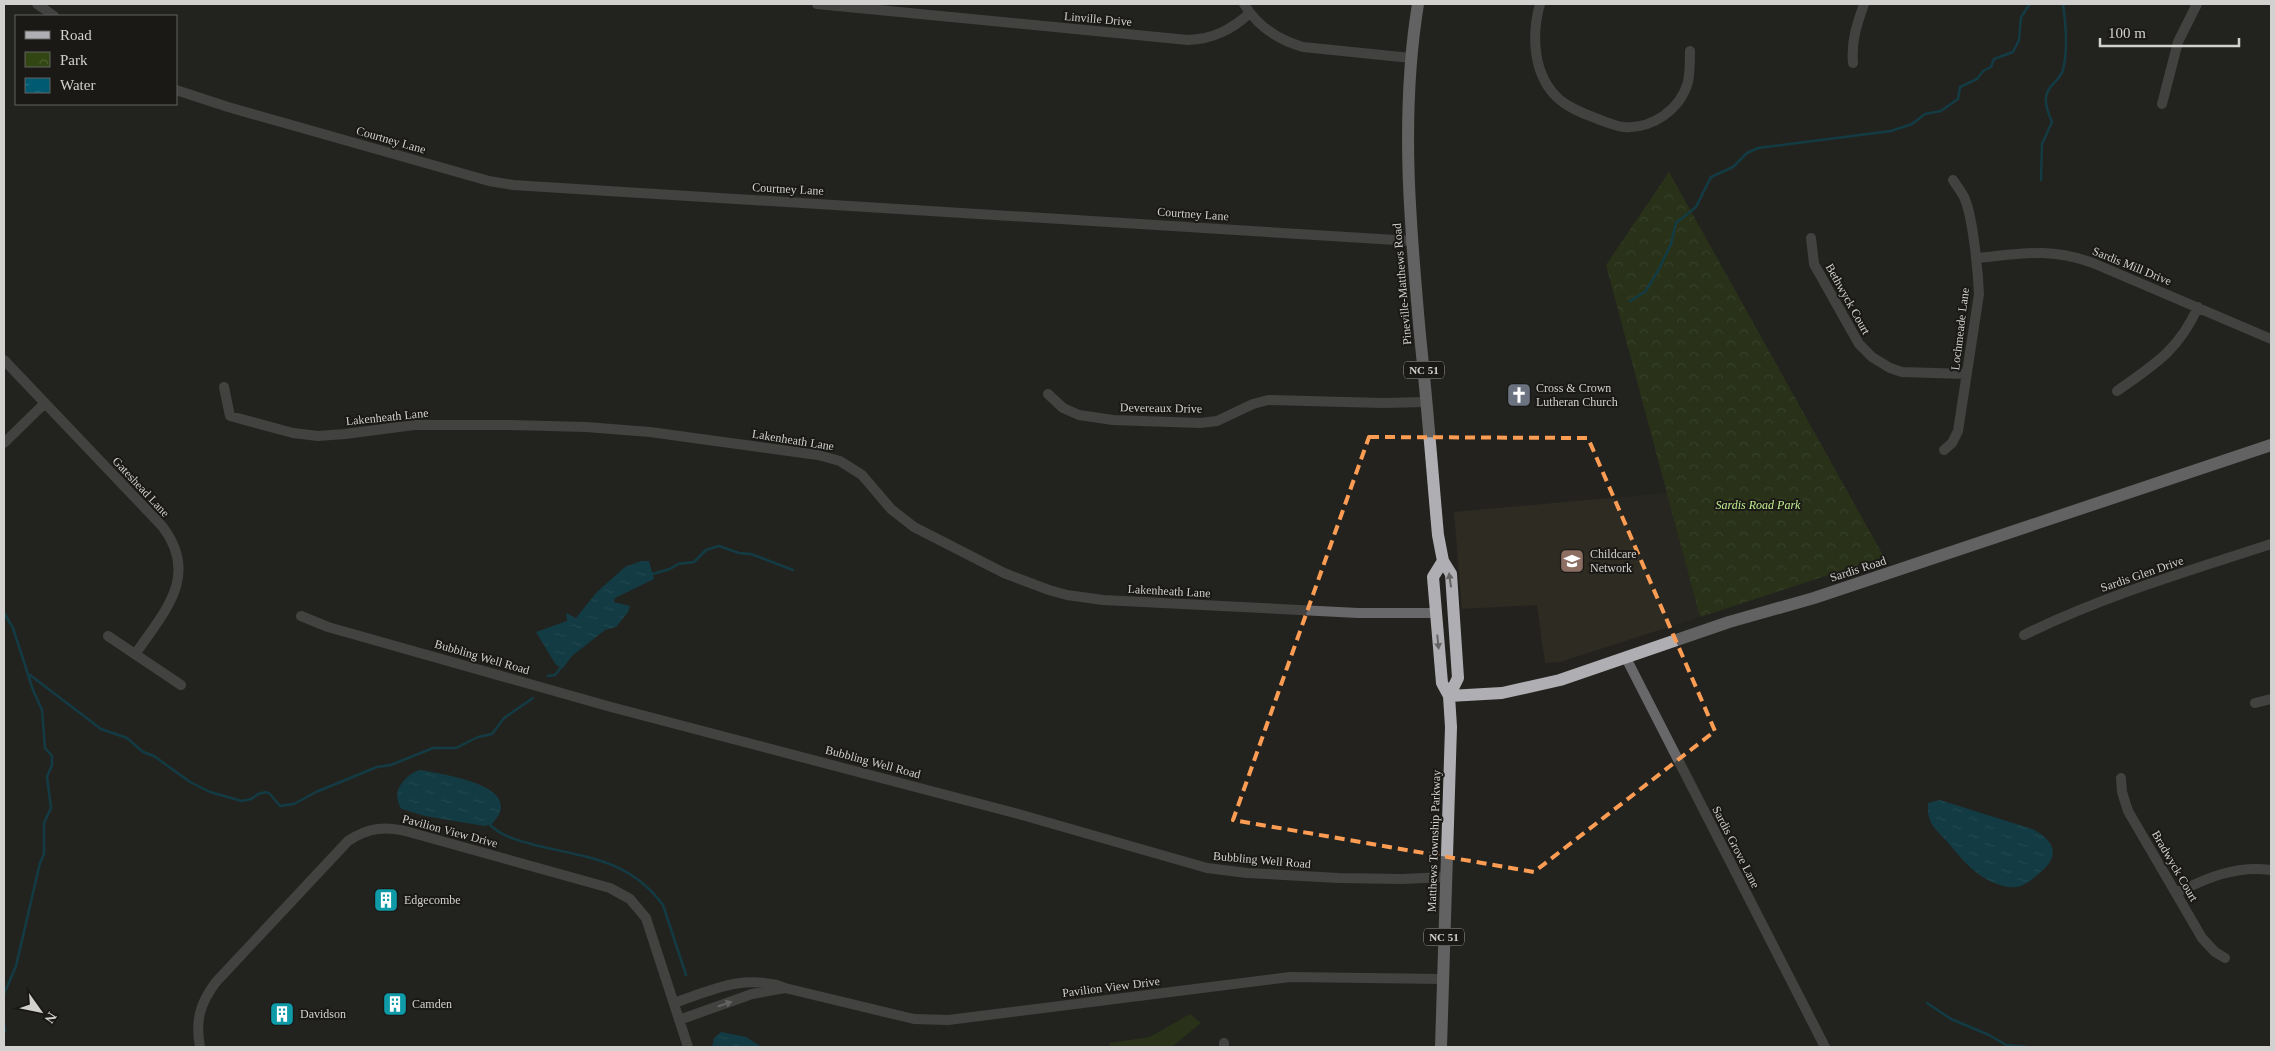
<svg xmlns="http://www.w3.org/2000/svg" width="2275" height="1051" viewBox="0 0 2275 1051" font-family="'Times New Roman',serif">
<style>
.built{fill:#2e2b22}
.park{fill:url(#park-crowns)}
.garden{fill:#314612}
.water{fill:url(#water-ripples)}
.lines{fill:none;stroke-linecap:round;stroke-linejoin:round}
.stream{stroke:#005a71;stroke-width:2.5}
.minor{stroke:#68686a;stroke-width:10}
.major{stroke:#afafb3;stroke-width:12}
.oneway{fill:#646464}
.oneway2{fill:#b2b2b1}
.marked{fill:none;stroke:#fc9d53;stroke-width:4;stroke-dasharray:10 6;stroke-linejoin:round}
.labels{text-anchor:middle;stroke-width:4;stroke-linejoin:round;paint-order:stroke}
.shield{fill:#1a1916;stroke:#9b9a98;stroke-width:1}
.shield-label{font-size:11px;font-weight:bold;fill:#d2d1cf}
.street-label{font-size:12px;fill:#d2d1cf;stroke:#1a1916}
.poi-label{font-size:12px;fill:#d2d1cf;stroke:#1a1916;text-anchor:start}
.park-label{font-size:12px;font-style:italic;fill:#c2ef90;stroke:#1a1916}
</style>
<defs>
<pattern id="park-crowns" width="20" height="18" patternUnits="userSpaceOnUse" patternTransform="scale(1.25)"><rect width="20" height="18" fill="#314612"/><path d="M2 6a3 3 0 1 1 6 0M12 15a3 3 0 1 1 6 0" fill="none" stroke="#4e6033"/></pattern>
<pattern id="water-ripples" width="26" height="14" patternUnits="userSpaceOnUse" patternTransform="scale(1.25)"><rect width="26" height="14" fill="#005a71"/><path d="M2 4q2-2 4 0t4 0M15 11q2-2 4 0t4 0" fill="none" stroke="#247184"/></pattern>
</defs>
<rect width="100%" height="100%" fill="#23221f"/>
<path class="built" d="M1667 493 1700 617 1560 662 1545 663 1537 605 1462 609 1454 512Z"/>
<path class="park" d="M1669 172 1884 557 1700 617 1606 265Z"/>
<path class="garden" d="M1190 1014 1201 1023 1173 1046 1110 1047 1109 1043 1150 1037Z"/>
<path class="water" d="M641 561H649L654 579 615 598 614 602 630 606 628 612 616 627 605 630 572 656 563 668 556 665 536 632 567 621 566 613 576 618 596 593 625 567Z
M421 770C440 774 502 782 501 807 501 813 496 819 492 824L484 826 425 816 402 809 400 807C399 804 397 799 397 795 398 784 411 771 421 770Z
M1940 800 2032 829C2058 842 2060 858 2036 876 2030 881 2023 886 2016 887 2011 888 2002 886 1997 884 1977 877 1963 861 1950 845 1938 830 1926 825 1928 803Z
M721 1032 746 1037 762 1047H712L714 1038Z"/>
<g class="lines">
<path class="stream" d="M2041 180 2042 144 2052 122C2046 108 2041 95 2054 83 2058 79 2061 76 2063 70 2068 50 2066 25 2063 4
M1630 301 1645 292 1658 271 1671 244 1676 223 1696 207 1711 177 1733 167 1747 153 1758 148 1891 131 1912 124 1925 114 1941 111 1958 99 1960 87 1977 79 1983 71 1991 67 1994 59 2013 52 2019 40 2021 17 2030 4
M649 575 670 569 678 564 694 562 706 550 719 546 739 553 751 554 793 570
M4 613 13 628 33 690 42 710 45 748 52 756V765L47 777 51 808 44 823V854L40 863 16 966 4 994
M30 675 101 729 127 738 143 752 154 756 190 782 210 792 242 801 251 799 258 794 266 792 270 794 280 806 294 804 316 792 377 767 391 765 433 748H456L478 737 492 734 504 718 533 698
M548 676 555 675 562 666
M490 825C505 839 524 842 543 847 592 858 631 862 663 905L686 975
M1927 1003 1951 1019 1989 1035 2006 1045 2028 1047
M4 1024 5 1031"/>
<path class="minor" d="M37 4 54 16
M817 4 1188 40C1213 39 1231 30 1250 13
M1244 4C1258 27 1278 40 1303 47L1411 58
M1540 4C1531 36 1533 77 1560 100 1571 109 1585 114 1598 119 1606 122 1615 126 1624 127 1652 129 1680 110 1688 82 1690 72 1690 61 1690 51
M1853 63C1851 41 1857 24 1864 4
M176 90 228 107 489 181 513 185 1412 241
M2162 104 2178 42 2197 4
M1811 238 1814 264 1859 344 1872 357 1890 368 1902 372 1967 374
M1976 258C2020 254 2048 247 2093 263L2271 339
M4 360 162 526C200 575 165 611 136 653
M224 387 230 416 293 433 318 436 345 434 414 425H511L586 427 650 432 818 455 840 461 862 475 891 509 914 527 1004 573 1049 590 1067 595 1103 600 1358 613H1435
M2117 391C2155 364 2178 351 2198 307
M1048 394 1063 408 1079 415 1113 420 1200 423 1217 421 1253 404 1268 400 1383 403 1427 402
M4 443 45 403
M1944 450 1952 443 1958 431 1979 294C1978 272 1973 216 1964 197 1961 191 1957 186 1953 180
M301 616 328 627 611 707 1022 815 1207 868 1247 873 1339 878 1402 879 1446 877
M2024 635C2103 596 2188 571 2271 544
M108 636 181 685
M1626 658 1825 1047
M2255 703 2271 699
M2121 778 2122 792 2128 811 2202 938 2215 952 2225 958
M2176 893C2207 878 2236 865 2271 870
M785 988 914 1019 948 1020 1290 977 1443 979
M674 1003C712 990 745 973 785 988L752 994 679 1020
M1224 1043V1047
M200 1047C195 1021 200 1003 216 982L348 841C369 827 386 826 409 832L610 888 630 899 646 918 688 1047"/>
<path class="major" d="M1418 4C1400 114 1410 225 1420 335 1427 402 1432 468 1438 535L1443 561 1451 574 1458 678 1449 696
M1449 696 1502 693 1560 680 1729 622 1814 598 2271 445
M1441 1047 1451 727 1449 696 1442 683 1433 577 1443 561"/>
</g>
<defs><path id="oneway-solid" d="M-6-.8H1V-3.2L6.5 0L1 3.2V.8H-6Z" transform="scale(1.25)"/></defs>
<g class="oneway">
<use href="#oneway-solid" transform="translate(1450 580) rotate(-98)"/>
<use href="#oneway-solid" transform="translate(1438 642) rotate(84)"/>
</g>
<use class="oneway2" href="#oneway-solid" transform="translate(725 1004) rotate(-19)"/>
<path d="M0 0H2275V1051H0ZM1369 437 1588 438 1715 731 1534 872 1233 820Z" fill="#23221f" fill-opacity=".55" fill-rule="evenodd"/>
<path class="marked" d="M1369 437 1588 438 1715 731 1534 872 1233 820Z"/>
<defs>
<symbol id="church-square" viewBox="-11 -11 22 22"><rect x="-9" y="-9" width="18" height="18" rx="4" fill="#6b7280" stroke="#1a1916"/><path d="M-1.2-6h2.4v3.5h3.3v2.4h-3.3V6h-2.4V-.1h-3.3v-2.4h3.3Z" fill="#fff"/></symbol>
<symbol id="school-square" viewBox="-11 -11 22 22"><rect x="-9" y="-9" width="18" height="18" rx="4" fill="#8d6e63" stroke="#1a1916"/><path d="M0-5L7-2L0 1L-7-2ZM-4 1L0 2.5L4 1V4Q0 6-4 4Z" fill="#fff"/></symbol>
<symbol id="building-square" viewBox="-11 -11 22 22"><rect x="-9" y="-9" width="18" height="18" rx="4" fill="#0f9aa8" stroke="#1a1916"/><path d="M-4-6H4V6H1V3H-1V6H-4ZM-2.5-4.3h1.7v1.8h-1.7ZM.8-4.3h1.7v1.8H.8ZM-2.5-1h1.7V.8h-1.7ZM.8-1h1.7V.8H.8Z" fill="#fff"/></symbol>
</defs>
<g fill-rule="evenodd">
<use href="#church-square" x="1505" y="381" width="28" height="28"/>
<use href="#school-square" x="1558" y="547" width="28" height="28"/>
<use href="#building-square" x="372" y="886" width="28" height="28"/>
<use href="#building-square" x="381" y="990" width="28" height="28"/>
<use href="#building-square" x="268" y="1000" width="28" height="28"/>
</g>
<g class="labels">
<g class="shield">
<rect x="1404" y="361.5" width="40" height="17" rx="4"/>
<rect x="1424" y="928.5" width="40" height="17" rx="4"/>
</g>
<g class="shield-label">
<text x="1424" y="374">NC 51</text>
<text x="1444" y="941">NC 51</text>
</g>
<g class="street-label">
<text transform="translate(1098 19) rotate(5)" y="4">Linville Drive</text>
<text transform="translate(391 140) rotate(16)" y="4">Courtney Lane</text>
<text transform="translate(788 189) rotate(3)" y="4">Courtney Lane</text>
<text transform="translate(1193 214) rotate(4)" y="4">Courtney Lane</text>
<text transform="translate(2132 266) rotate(22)" y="4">Sardis Mill Drive</text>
<text transform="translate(1402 284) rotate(-95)" y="4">Pineville-Matthews Road</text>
<text transform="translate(1848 299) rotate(61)" y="4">Bethwyck Court</text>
<text transform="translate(1960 329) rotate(-83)" y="4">Lochmeade Lane</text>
<text transform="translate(1161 408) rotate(1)" y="4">Devereaux Drive</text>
<text transform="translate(387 417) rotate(-6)" y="4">Lakenheath Lane</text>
<text transform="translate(793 440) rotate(9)" y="4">Lakenheath Lane</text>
<text transform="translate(141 487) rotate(47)" y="4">Gateshead Lane</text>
<text transform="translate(1858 569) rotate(-18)" y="4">Sardis Road</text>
<text transform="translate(2142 574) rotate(-19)" y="4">Sardis Glen Drive</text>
<text transform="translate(1169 591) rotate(3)" y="4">Lakenheath Lane</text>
<text transform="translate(482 657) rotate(16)" y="4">Bubbling Well Road</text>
<text transform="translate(873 762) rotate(15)" y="4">Bubbling Well Road</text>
<text transform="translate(450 831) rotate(15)" y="4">Pavilion View Drive</text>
<text transform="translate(1434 841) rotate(-88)" y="4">Matthews Township Parkway</text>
<text transform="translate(1736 847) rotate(63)" y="4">Sardis Grove Lane</text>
<text transform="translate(1262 860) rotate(5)" y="4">Bubbling Well Road</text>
<text transform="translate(2175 866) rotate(60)" y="4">Bradwyck Court</text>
<text transform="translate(1111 987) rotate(-7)" y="4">Pavilion View Drive</text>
</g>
<g class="poi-label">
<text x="1536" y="392">Cross &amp; Crown<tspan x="1536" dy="14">Lutheran Church</tspan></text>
<text x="1590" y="558">Childcare<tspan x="1590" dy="14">Network</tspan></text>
<text x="404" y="904">Edgecombe</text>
<text x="412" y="1008">Camden</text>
<text x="300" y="1018">Davidson</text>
</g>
<g class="park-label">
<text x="1758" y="509">Sardis Road Park</text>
</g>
</g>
<rect width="2275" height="1051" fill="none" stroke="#d2d1cf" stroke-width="10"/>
<rect x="15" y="15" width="162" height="90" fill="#1a1916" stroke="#646360"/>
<rect x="25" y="31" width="25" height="8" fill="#afafb3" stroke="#646360"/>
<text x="60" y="40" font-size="15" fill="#d2d1cf">Road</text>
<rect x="25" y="52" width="25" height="15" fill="url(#park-crowns)" stroke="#646360"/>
<text x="60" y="65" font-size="15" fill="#d2d1cf">Park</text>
<rect x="25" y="78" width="25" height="15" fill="url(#water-ripples)" stroke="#646360"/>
<text x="60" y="90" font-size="15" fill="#d2d1cf">Water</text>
<g transform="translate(40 1011) rotate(123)" stroke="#1a1916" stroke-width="4" paint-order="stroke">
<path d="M0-4L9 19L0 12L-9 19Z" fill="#d2d1cf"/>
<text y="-8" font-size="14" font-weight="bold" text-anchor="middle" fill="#d2d1cf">N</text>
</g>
<path d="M2100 38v8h139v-8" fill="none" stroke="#d2d1cf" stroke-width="2.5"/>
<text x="2108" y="38" font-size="15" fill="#d2d1cf" stroke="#1a1916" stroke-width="4" paint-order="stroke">100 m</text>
</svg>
